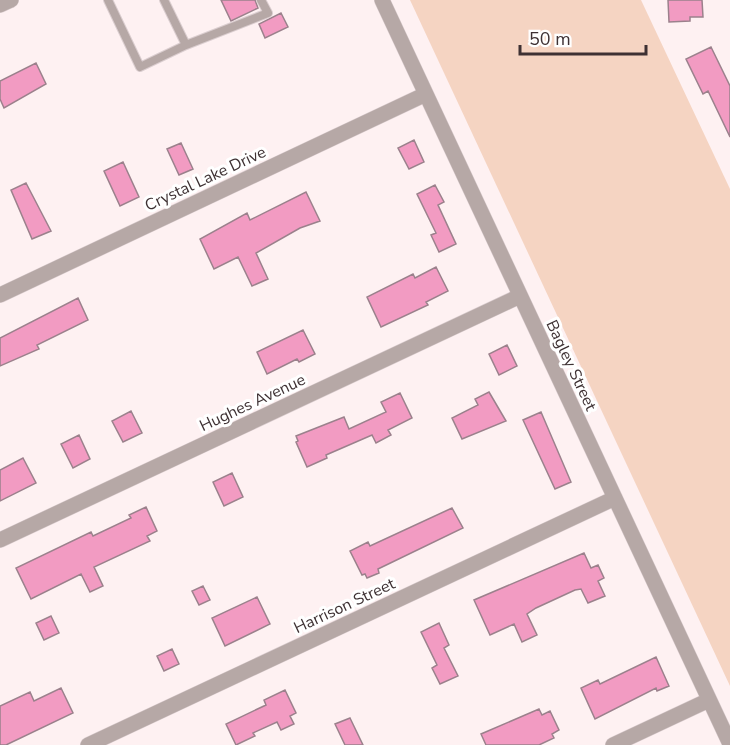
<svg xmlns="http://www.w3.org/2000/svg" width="730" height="745" viewBox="0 0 730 745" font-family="'Nunito Sans',sans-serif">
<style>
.green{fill:#f5d4c2}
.building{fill:#f29bc2;stroke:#9b818c;stroke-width:1.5}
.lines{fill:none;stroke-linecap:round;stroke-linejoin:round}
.service-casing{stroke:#dbced0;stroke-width:10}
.minor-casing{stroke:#dbced0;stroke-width:16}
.tertiary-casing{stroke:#dbced0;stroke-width:16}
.service{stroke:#b6a8a6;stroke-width:8}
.minor{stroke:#b6a8a6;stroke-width:15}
.tertiary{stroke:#b6a8a6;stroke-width:15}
.labels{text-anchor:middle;stroke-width:6;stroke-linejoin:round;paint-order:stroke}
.street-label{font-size:16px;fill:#3e3133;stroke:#fff}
</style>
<rect width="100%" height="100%" fill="#fef1f2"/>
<path class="green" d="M410 0H641L730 189V686Z"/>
<path class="building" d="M221 0H255L258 8 231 21Z
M668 0H702L703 17H690V21L669 22Z
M281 13 288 27 265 38 259 24Z
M711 47 730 86V137L708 91 703 94 686 59Z
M36 63 46 84 4 108 0 99V81Z
M414 140 424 162 409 169 398 148Z
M181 143 193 169 179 175 167 149Z
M123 162 139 197 120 206 104 171Z
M26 183 51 231 32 239 11 190Z
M435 185 444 202 438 205 456 244 439 252 431 235 436 233 417 194Z
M306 192 320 221 300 228 256 253 268 279 252 286 238 257 214 269 200 239 247 213 250 220Z
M436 267 448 291 426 302 428 305 381 327 367 297 413 274 415 278Z
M78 298 88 320 37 345 39 349 0 366V338Z
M303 330 315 354 299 362 297 359 267 374 257 352Z
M507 345 517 366 499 375 489 354Z
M489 392 506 421 462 439 452 418 478 405 475 399Z
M400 393 412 418 388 430 391 435 376 443 372 435 326 455 327 458 307 467 296 442 298 441 296 436 344 417 349 429 386 412 381 402Z
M131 411 142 433 123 442 112 421Z
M541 412 571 482 555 489 523 420Z
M79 435 90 459 73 468 61 444Z
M23 458 36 483 0 501V470Z
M232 473 243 497 224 506 213 482Z
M146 507 157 531 147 536 150 541 94 567 103 586 90 592 81 574 31 599 16 568 91 532 93 536 131 518 129 515Z
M452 508 463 528 378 569 379 573 367 578 365 574 362 575 350 551 368 542 370 546Z
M584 553 591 568 598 565 604 578 598 581 605 596 588 603 581 589 575 590 536 608 527 614 537 635 522 642 514 624 490 635 474 600Z
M203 586 210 600 199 605 192 591Z
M257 597 270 624 225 646 212 618Z
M51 616 59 633 44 640 36 623Z
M439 623 449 645 444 648 458 676 440 684 432 668 437 665 421 632Z
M172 649 179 664 164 671 157 656Z
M656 657 669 686 657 691 656 688 595 719 581 688 598 680 600 684Z
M61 688 73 713 6 745H0V706L30 692 34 701Z
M285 690 296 713 290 716 294 724 281 730 277 722 253 733 255 736 236 745 226 724 266 705 264 700Z
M539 709 542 715 550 711 559 730 552 734 554 738 539 745H486L481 734Z
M350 718 363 745H345L335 724Z"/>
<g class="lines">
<defs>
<path id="service" d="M108 0 140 67 186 45 268 13 261 0
M164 0 186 45"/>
<path id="minor" d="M382 0 730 744
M0 295 426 94
M0 540 520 296
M88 745 615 498
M613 745 709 700"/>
<path id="tertiary" d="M0 5 11 0"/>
</defs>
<use href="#service" class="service-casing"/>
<use href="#minor" class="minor-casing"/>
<use href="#tertiary" class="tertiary-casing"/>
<use href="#service" class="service"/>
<use href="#minor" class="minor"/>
<use href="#tertiary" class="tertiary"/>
</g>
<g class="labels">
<g class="street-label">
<text transform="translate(205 178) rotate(-25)" y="6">Crystal Lake Drive</text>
<text transform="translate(572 365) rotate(65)" y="6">Bagley Street</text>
<text transform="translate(252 402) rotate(-25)" y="6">Hughes Avenue</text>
<text transform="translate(344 605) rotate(-25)" y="6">Harrison Street</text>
</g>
</g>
<path d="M520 45v9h126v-9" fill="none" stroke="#3e3133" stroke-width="3"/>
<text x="529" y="45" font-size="18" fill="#3e3133" stroke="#ffffff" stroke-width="4.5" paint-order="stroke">50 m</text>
</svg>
